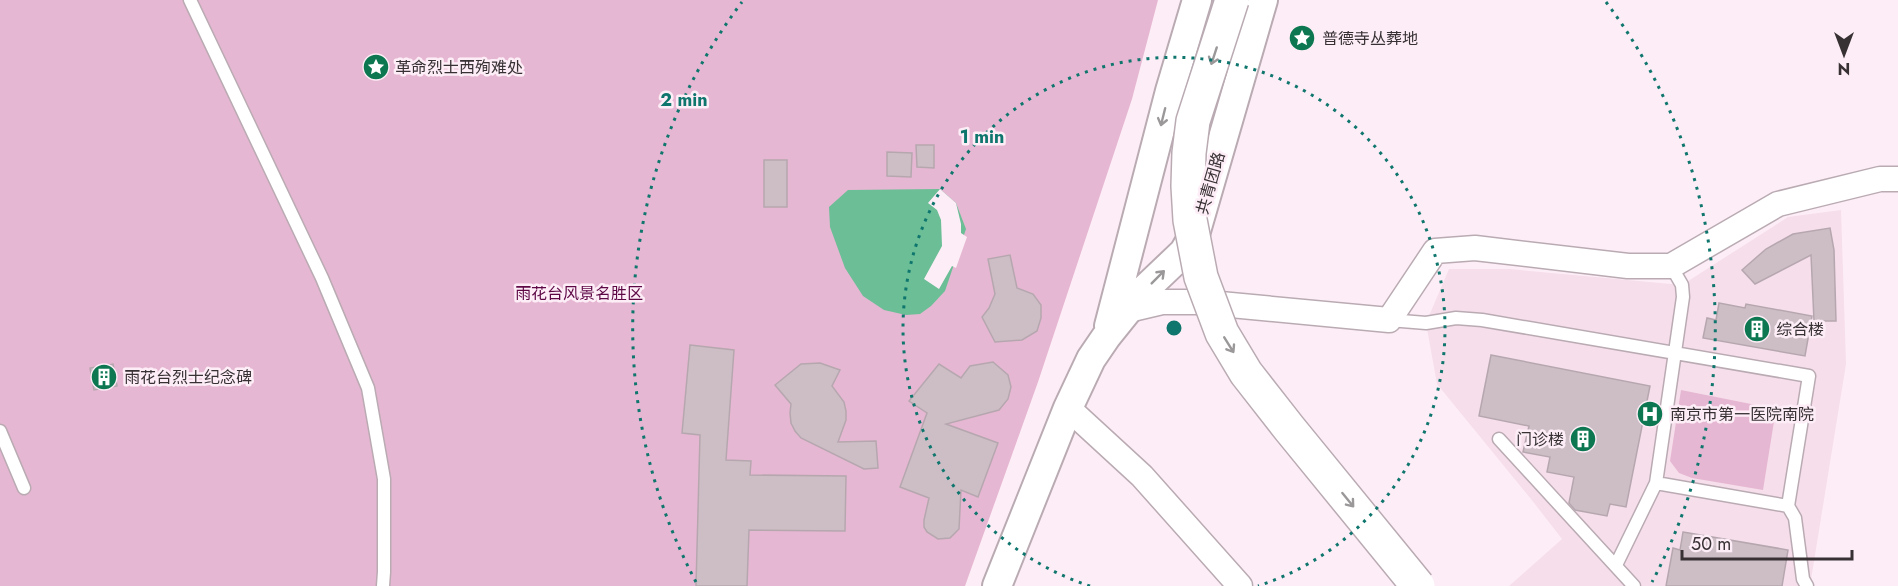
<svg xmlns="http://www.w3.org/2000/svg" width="1898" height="586" viewBox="0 0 1898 586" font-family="Jost,'Noto Sans SC',sans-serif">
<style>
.built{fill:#f6deeb}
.green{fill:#e6b7d2}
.water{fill:#6bbe96}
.pier{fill:#fdedf6}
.building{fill:#cdbec6;stroke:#b6a7af;stroke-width:1.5}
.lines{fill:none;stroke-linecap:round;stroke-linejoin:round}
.service-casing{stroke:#baabb3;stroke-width:15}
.minor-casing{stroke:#baabb3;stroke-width:27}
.tertiary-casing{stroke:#baabb3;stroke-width:32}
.service{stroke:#fff;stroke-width:12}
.minor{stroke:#fff;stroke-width:24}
.tertiary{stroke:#fff;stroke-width:28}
.primary-bridge-casing{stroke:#baabb3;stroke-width:36;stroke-linecap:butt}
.primary-bridge{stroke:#fff;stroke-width:33}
.oneway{stroke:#9b989a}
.ring{fill:none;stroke:#0f766e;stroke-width:3;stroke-dasharray:3 6}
.labels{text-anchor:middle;stroke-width:5;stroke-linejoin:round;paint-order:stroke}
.poi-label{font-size:16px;fill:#373134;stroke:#fdedf6;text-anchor:start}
.street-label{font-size:16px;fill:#373134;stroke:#fdedf6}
.park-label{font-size:16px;fill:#5d0745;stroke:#fdedf6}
.centre{fill:#0f766e;stroke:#fdedf6;stroke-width:3}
.ring-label{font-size:18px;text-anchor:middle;font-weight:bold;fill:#0f766e;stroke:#fdedf6;stroke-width:5;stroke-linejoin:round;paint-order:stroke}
</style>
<rect width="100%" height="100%" fill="#fdedf6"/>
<path class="built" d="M1841 210 1846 364 1810 586H1509L1562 539 1531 499 1437 384 1426 323 1449 269H1509L1682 285 1788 217Z"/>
<path class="green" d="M0 0H1158L1132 99 1038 382 965 586H0Z
M1681 390 1776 409 1763 490 1692 478 1679 473 1670 461Z"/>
<path class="water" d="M940 189 956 203 966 229 945 291 931 306 920 314 906 315 884 310 863 296 845 268 830 227 829 207 848 190Z"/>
<path class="pier" d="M940 189 956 203 961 224V233L967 237 956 268 952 266 939 289 924 279 942 246 941 220 937 210 928 203Z"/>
<path class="building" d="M916 145H934V168L917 167Z
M887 152 912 153 911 177 887 176Z
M764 160H787V207H764Z
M1830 228 1834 250 1836 321H1814L1811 255 1755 284 1742 270 1766 249 1793 234Z
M1010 255 1017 288 1033 294 1041 305V318L1037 331 1022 340 995 342 982 317 989 308 995 294 988 259Z
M1719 303 1745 308 1746 304 1812 316 1805 356 1703 338 1707 318 1716 320Z
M690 345 734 350 726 460 751 461 750 475 846 476 845 531 749 530 747 586H696L700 435 682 433Z
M1491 355 1650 386 1626 507 1610 504 1607 516 1575 510 1569 503 1574 477 1547 472 1550 457 1523 452 1529 426 1479 416Z
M993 362 1008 375 1011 387 1008 399 999 410 946 424 998 443 978 497 961 490 959 529 950 538 938 539 927 532 924 527V520L929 498 900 487 927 413 909 401 939 364 961 378 970 366Z
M820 363 840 370 832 386 844 402 846 411V420L838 442 876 441 878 468 864 469 801 438 795 431 791 423 790 413 791 404 775 385 801 364Z
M113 364 117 386 94 390 90 368Z
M1683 532 1788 550 1782 586H1666L1673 548 1680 550Z"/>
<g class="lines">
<defs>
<path id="service" d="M190 0 322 278 368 388 384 479V572L383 586
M1389 320 1426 323 1456 318 1482 320 1809 376 1788 506 1656 483
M0 431 24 488
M1499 439 1634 586
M1788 506 1795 518 1803 579 1807 586
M1616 565 1656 483 1683 297 1682 285 1671 266"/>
<path id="minor" d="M1128 310 1162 302H1199L1389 320 1435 251 1475 248 1628 266H1671L1778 204 1880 179H1898
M1068 408 1142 476 1240 586"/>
<path id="tertiary" d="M1109 326 1170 91 1197 0
M997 586 1068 408 1091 359 1106 337 1143 291 1184 252 1196 231 1263 0"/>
</defs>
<use href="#service" class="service-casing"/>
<use href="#minor" class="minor-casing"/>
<use href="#tertiary" class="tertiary-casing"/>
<use href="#service" class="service"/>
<use href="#minor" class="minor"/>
<use href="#tertiary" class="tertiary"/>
<defs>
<path id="primary-bridge" d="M1232 0 1193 121 1189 153 1188 186 1190 220 1201 277 1222 333 1246 373 1289 428 1418 586"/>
</defs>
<use href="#primary-bridge" class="primary-bridge-casing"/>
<use href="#primary-bridge" class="primary-bridge"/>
</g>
<defs><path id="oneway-shaft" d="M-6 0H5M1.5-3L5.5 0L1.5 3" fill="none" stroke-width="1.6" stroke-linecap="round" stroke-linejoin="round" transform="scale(1.5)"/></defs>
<g class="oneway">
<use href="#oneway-shaft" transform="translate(1214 56) rotate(108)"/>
<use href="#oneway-shaft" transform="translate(1163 117) rotate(104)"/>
<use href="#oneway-shaft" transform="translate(1158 277) rotate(-45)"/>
<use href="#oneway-shaft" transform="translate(1229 345) rotate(58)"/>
<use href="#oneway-shaft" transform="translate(1348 500) rotate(51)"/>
</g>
<g class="ring">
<path d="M1090 586A271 271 0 1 1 1258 586"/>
<path d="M696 582A541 541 0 0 1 742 2M1606 2A541 541 0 0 1 1652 582"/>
</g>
<defs>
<symbol id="sight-disc" viewBox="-11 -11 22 22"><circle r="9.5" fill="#0c7750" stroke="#fdedf6"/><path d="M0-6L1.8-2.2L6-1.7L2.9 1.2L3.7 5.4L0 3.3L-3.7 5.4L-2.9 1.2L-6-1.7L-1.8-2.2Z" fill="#fff"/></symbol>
<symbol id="building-disc" viewBox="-11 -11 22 22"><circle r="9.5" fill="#0c7750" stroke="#fdedf6"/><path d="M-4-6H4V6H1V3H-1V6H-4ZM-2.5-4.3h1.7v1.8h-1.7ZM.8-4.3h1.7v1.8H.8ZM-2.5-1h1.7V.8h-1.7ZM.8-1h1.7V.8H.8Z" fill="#fff"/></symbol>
<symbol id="hospital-disc" viewBox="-11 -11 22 22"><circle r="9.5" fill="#0c7750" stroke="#fdedf6"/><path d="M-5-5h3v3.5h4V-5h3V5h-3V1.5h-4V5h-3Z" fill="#fff"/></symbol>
</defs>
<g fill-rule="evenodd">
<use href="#sight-disc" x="1287" y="23" width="30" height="30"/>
<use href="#sight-disc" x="361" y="52" width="30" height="30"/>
<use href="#building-disc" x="1742" y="314" width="30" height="30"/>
<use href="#building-disc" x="89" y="362" width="30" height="30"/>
<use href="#hospital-disc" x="1635" y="399" width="30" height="30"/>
<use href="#building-disc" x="1568" y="424" width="30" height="30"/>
</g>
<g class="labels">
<g class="poi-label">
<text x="1322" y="44">普德寺丛葬地</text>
<text x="395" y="73">革命烈士西殉难处</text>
<text x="1776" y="335">综合楼</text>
<text x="124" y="383">雨花台烈士纪念碑</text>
<text x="1670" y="420">南京市第一医院南院</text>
<text x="1564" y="445" text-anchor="end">门诊楼</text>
</g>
<g class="street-label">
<text transform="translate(1210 183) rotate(-74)" y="6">共青团路</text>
</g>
<g class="park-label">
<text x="579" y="299">雨花台风景名胜区</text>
</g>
</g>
<circle cx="1174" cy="328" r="9" class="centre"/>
<g class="ring-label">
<text x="684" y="106">2 min</text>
<text x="982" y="143">1 min</text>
</g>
<g transform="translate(1844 54) rotate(180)" stroke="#fdedf6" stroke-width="4.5" paint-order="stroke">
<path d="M0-4.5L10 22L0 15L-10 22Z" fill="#373134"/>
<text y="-9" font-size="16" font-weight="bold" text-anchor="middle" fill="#373134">N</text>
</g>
<path d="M1682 550v9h170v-9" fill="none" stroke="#373134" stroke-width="3"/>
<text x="1691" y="550" font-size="18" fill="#373134" stroke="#fdedf6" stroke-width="4.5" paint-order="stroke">50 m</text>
</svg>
